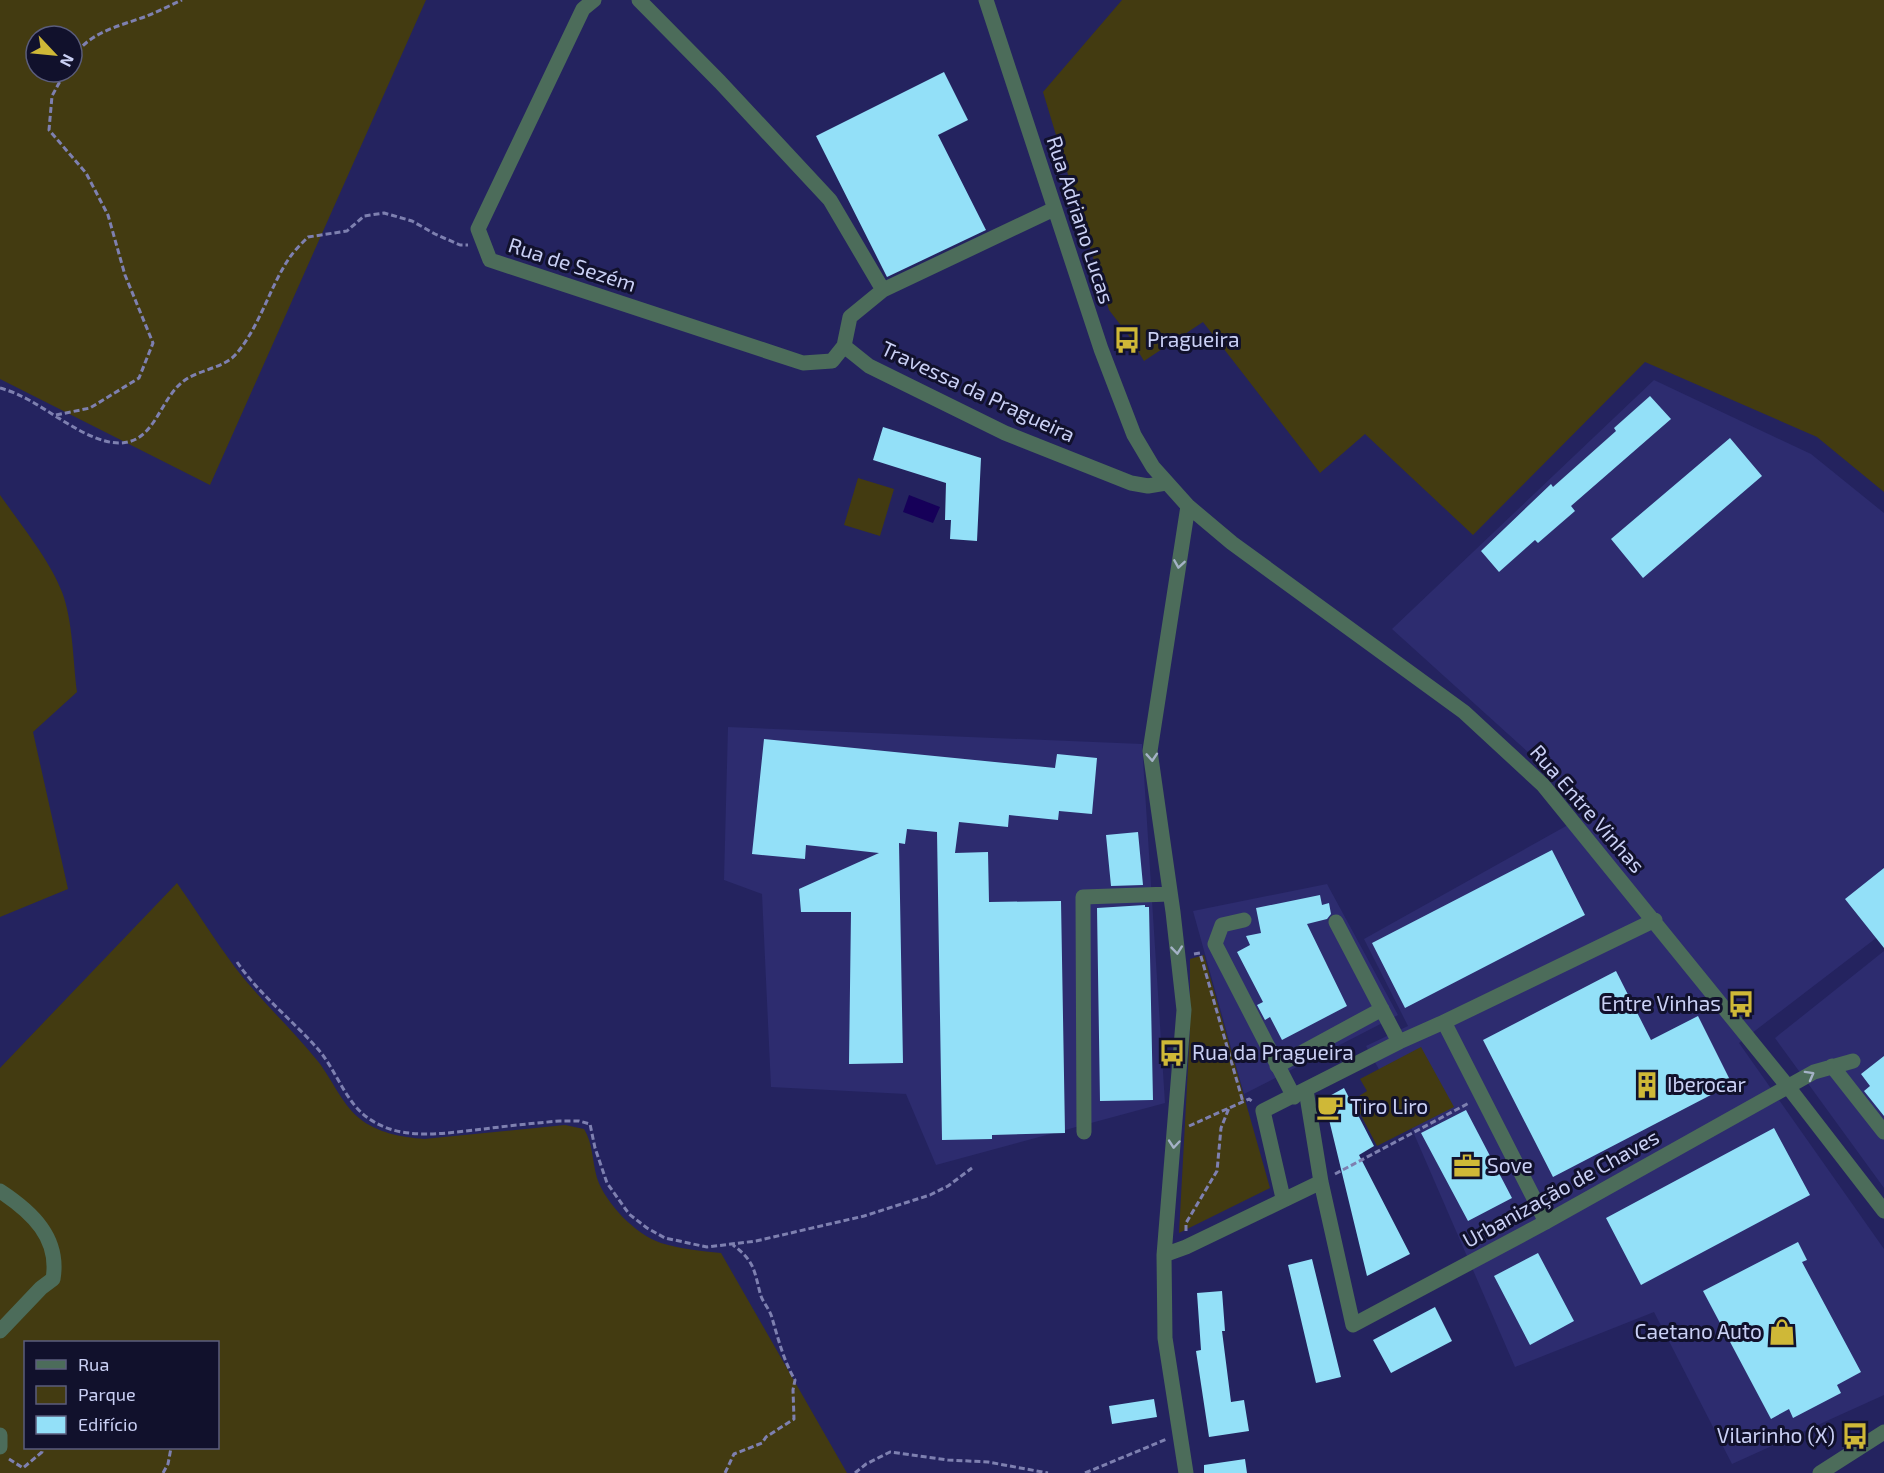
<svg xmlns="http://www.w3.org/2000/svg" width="1884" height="1473" viewBox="0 0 1884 1473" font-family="'Exo 2',sans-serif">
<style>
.built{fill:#2d2c6f}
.green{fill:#433b11;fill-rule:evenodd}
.water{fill:#160059}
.building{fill:#93e0f8}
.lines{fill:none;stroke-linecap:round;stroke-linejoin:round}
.path{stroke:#7e80b0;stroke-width:3;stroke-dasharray:6 3;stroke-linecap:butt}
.minor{stroke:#4c6c5a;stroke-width:15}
.oneway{stroke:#a4b2c6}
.labels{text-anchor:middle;stroke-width:6;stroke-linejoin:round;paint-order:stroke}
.street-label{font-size:21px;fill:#cad0f5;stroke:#11112c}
.poi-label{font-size:21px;fill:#cad0f5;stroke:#11112c;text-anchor:start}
</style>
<rect width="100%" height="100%" fill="#24235f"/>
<path class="built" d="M1654 380 1811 454 1884 513V932L1739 1043 1884 1249V1395L1732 1464 1654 1312 1515 1367 1411 1127 1366 1046 1408 1026 1364 939 1593 811 1392 629Z
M728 727 1142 744 1165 1103 936 1165 906 1094 771 1087 762 894 724 880Z
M1327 884 1398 1015 1244 1094 1193 911Z
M1884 951V1188L1775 1038Z"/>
<path class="green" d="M0 0H426L210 485 0 379ZM36 36H72V72H36Z
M1122 0H1884V492L1817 437 1645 362 1473 535 1365 434 1320 473 1203 322 1144 361 1129 336 1109 310 1043 92Z
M858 478 894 489 880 536 844 525Z
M0 495C19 522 51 562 62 592 73 621 73 661 77 692L33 732 68 889 0 917Z
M177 883C196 910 214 939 234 966 259 999 290 1027 316 1059 332 1078 340 1102 359 1118 377 1133 401 1137 424 1139L565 1125 584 1129C593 1143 592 1161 597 1178 606 1204 635 1234 661 1243 680 1249 701 1251 721 1253L847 1473H0V1068ZM26 1342H218V1448H26Z
M1204 955 1270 1188 1179 1233 1190 1031V959Z
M1421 1047 1454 1107 1377 1146 1353 1100 1367 1091 1360 1079Z"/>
<path class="water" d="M909 495 940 507 933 523 903 512Z"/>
<path class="building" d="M944 72 968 120 938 135 986 230 887 277 816 136Z
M1650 396 1671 419 1571 506 1575 511 1538 543 1535 540 1499 572 1481 551 1551 484 1553 487 1616 431 1614 428Z
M883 427 981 458 977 541 950 539 951 520H945L946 483 873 460Z
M1730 438 1762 476 1643 578 1611 539Z
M764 739 1055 768 1057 754 1097 758 1092 814 1059 811 1058 820 1009 815 1008 827 959 822 955 853 988 852 989 902 1061 901 1065 1133 992 1135V1139L942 1140 937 832 907 829 905 844 899 843 903 1063 849 1064 851 912H801L799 889 879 853 806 845 805 859 752 854Z
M1138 832 1143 885 1111 886 1106 835Z
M1552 850 1585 915 1405 1008 1372 943Z
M1884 868V948L1845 899Z
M1320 895 1322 905 1329 903 1331 914 1327 919 1307 924 1347 1006 1282 1040 1270 1017 1265 1020 1257 1005 1263 1002 1237 952 1250 945 1246 936 1261 933 1256 908Z
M1145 905V907H1149L1153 1100 1100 1101 1097 908Z
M1616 971 1651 1040 1698 1016 1732 1084 1553 1177 1483 1040Z
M1884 1056V1116L1864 1091 1870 1086 1861 1074Z
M1344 1088 1374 1146 1359 1155 1410 1254 1367 1276 1324 1099Z
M1466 1110 1512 1198 1468 1221 1421 1133Z
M1774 1128 1810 1195 1641 1285 1606 1218Z
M1798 1242 1807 1260 1802 1262 1861 1372 1837 1385 1841 1393 1793 1418 1789 1409 1771 1419 1703 1291Z
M1538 1253 1574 1321 1530 1345 1494 1276Z
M1312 1259 1341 1377 1316 1383 1288 1265Z
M1222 1291 1225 1331H1222L1231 1402 1244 1400 1249 1431 1209 1437 1196 1351 1201 1350 1197 1293Z
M1435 1307 1452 1341 1391 1373 1373 1340Z
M1154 1399 1157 1417 1112 1424 1109 1406Z
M1245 1459 1247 1473H1204V1465Z"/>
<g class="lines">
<path class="path" d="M72 60C87 32 120 26 147 16 159 11 171 5 182 0
M0 388C7 390 15 393 21 396 49 409 88 443 119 443 156 443 159 398 185 380 201 369 225 368 237 353 261 324 270 286 290 257 295 250 302 243 308 237L347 231 364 216 384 213 412 221 435 234 460 245H468
M56 415 90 408 139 378 153 343 125 275 108 215 86 173 49 130 52 96 65 72
M1194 954 1200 953 1243 1102
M237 962C258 993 292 1020 317 1048 336 1069 345 1102 368 1118 401 1142 445 1133 483 1129 508 1126 534 1123 560 1121H579L590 1124 595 1148 607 1183 629 1214 647 1228 665 1238 707 1247 756 1241 864 1216 930 1195 948 1186 972 1168
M1189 1126 1249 1099 1253 1102
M1335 1174 1469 1103
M1186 1231V1223L1217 1171 1221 1128 1229 1108
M9 1459 23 1468 42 1452 41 1448
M163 1473 168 1464 171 1448
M725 1473 734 1454 762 1443 766 1437 794 1419 793 1390 795 1380C784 1362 778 1338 772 1318 770 1309 762 1302 760 1293 754 1269 754 1261 733 1245
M855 1473 866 1464 890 1452 948 1460 988 1462 1048 1473
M1085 1473 1167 1439"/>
<path class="minor" d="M594 0 583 9 478 229 490 260 803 363 832 361 844 346
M639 0 720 82 830 200 883 290
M986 0 1101 349 1134 435 1153 467 1188 506 1232 543 1464 712 1543 785 1789 1088 1884 1211
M1054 209 883 290 850 317 844 346 869 366 1005 433 1131 483 1148 486 1166 483
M1244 920 1222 925 1215 944 1294 1097
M1336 922 1399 1042
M1444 1022 1546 1222
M1277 1066 1382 1009
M1832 1066 1884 1132
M1306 1090 1321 1182 1353 1325 1546 1222 1814 1072 1853 1061
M1084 1132 1083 897 1170 894
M0 1191C32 1212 60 1238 53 1279L41 1288 0 1331
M1283 1198 1263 1111 1399 1042 1444 1022 1655 920
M1164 1255 1186 1247 1321 1182
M0 1435V1447
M1186 1473 1165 1338 1164 1255 1184 1010 1173 912 1150 751 1188 506
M1820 1473 1884 1432"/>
</g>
<defs><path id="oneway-chevron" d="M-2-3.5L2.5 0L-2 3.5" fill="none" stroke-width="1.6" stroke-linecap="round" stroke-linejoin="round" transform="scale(1.5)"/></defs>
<g class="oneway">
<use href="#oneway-chevron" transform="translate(1179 564) rotate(99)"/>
<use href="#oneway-chevron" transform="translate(1152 757) rotate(86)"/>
<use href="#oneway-chevron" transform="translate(1177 950) rotate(84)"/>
<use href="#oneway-chevron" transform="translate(1810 1075) rotate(-29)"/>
<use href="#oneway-chevron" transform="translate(1174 1144) rotate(95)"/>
</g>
<defs>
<symbol id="bus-bare" viewBox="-9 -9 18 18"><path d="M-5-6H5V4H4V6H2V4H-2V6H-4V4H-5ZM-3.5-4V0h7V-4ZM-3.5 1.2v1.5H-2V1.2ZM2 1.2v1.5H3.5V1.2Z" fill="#cfb837" stroke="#11112c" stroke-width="2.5" paint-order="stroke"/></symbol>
<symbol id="building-bare" viewBox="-9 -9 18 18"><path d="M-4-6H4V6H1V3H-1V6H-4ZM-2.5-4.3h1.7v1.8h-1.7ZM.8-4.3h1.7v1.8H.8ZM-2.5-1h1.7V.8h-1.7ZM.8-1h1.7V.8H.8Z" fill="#cfb837" stroke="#11112c" stroke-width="2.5" paint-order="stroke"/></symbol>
<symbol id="cafe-bare" viewBox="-9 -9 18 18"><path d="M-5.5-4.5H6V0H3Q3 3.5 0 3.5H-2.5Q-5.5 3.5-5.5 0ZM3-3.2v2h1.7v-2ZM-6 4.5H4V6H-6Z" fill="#cfb837" stroke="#11112c" stroke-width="2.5" paint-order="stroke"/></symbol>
<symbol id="office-bare" viewBox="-9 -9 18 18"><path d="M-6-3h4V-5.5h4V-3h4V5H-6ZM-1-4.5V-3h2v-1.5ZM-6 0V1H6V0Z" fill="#cfb837" stroke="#11112c" stroke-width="2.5" paint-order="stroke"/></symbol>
<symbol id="shop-bare" viewBox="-9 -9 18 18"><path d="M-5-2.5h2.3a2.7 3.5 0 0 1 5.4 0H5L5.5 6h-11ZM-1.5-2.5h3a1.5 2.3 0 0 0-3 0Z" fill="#cfb837" stroke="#11112c" stroke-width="2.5" paint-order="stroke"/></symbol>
</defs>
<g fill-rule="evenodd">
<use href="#bus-bare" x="1108" y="321" width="38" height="38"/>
<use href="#bus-bare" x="1722" y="985" width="38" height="38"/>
<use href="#bus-bare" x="1153" y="1034" width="38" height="38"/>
<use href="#building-bare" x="1628" y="1066" width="38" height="38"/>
<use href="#cafe-bare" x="1311" y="1088" width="38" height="38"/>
<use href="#office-bare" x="1448" y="1147" width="38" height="38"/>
<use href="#shop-bare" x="1763" y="1313" width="38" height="38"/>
<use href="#bus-bare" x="1836" y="1417" width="38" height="38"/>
</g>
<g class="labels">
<g class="street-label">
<text transform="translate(1080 220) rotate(72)" y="7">Rua Adriano Lucas</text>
<text transform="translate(572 265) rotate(18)" y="7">Rua de Sezém</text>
<text transform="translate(978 392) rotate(25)" y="7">Travessa da Pragueira</text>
<text transform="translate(1587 809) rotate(49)" y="7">Rua Entre Vinhas</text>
<text transform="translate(1561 1189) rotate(-29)" y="7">Urbanização de Chaves</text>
</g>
<g class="poi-label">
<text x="1147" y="347">Pragueira</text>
<text x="1721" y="1011" text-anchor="end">Entre Vinhas</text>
<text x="1192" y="1060">Rua da Pragueira</text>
<text x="1667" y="1092">Iberocar</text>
<text x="1350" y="1114">Tiro Liro</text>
<text x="1487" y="1173">Sove</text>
<text x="1762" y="1339" text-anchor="end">Caetano Auto</text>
<text x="1835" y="1443" text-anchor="end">Vilarinho (X)</text>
</g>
</g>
<rect x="24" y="1341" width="195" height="108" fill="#11112c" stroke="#5b5d7c" stroke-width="1.5"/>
<rect x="36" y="1360" width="30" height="9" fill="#4c6c5a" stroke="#5b5d7c" stroke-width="1.5"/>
<text x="78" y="1371" font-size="18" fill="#cad0f5">Rua</text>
<rect x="36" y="1386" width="30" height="18" fill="#433b11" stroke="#5b5d7c" stroke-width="1.5"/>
<text x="78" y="1401" font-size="18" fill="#cad0f5">Parque</text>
<rect x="36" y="1416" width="30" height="18" fill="#93e0f8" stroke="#5b5d7c" stroke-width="1.5"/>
<text x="78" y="1431" font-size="18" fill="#cad0f5">Edifício</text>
<g transform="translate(54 54) rotate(116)"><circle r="28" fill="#11112c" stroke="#5b5d7c" stroke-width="1.5"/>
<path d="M0-4.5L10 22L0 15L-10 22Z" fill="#cfb837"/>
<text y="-9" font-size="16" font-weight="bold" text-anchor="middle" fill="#cad0f5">N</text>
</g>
</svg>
